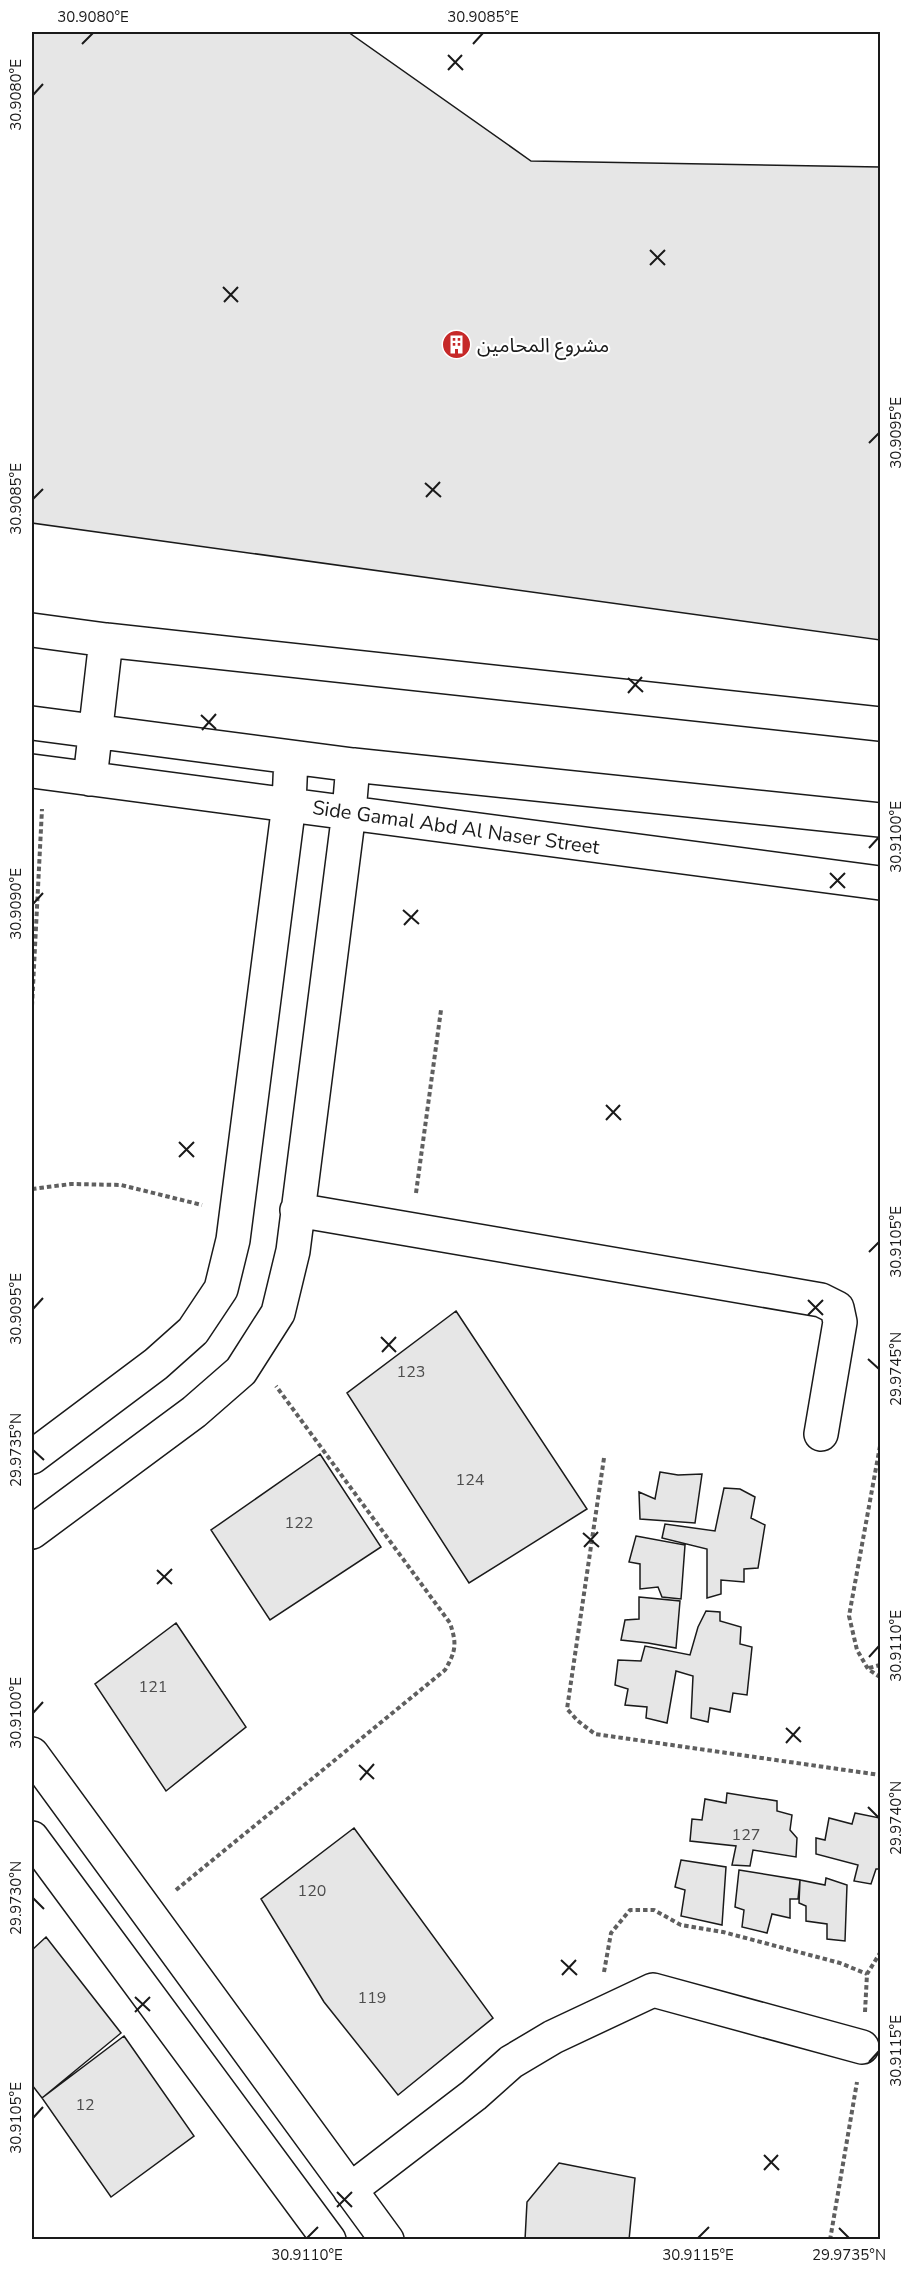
<svg xmlns="http://www.w3.org/2000/svg" width="912" height="2271" viewBox="0 0 912 2271" font-family="'Nunito Sans','Noto Sans Arabic',sans-serif">
<style>
.building{fill:#e6e6e6;stroke:#1a1a1a;stroke-width:1.5}
.lines{fill:none;stroke-linecap:round;stroke-linejoin:round}
.minor-casing{stroke:#1a1a1a;stroke-width:36}
.path{stroke:#5f5f5f;stroke-width:4;stroke-dasharray:4.5 3;stroke-linecap:butt}
.minor{stroke:#fff;stroke-width:33}
.ticks{fill:none;stroke:#1a1a1a;stroke-width:2}
.labels{text-anchor:middle;stroke-width:4.5;stroke-linejoin:round;paint-order:stroke}
.number-label{font-size:16px;fill:#4d4d4d}
.poi-label{font-size:20px;fill:#1a1a1a;stroke:#fff;text-anchor:start}
.street-label{font-size:20px;fill:#1a1a1a;stroke:#fff}
.neatline{fill:none;stroke:#1a1a1a;stroke-width:2}
.ticks-label{font-size:15px;text-anchor:middle;fill:#1a1a1a}
</style>
<rect width="100%" height="100%" fill="#fff"/>
<path class="building" d="M32 32H348L531 161 880 167V640L32 523Z
M456 1311 587 1509 469 1583 347 1393Z
M320 1454 381 1547 270 1620 211 1530Z
M660 1472 678 1475 702 1474 695 1523 640 1519 639 1492 655 1499Z
M724 1488 740 1489 755 1497 751 1518 765 1525 758 1568 744 1569V1582L721 1580V1594L707 1598V1549L662 1538 665 1524 715 1531Z
M636 1536 685 1545 681 1599 662 1597 658 1587 640 1589V1564L629 1562Z
M639 1597 680 1601 676 1648 648 1643 621 1640 625 1620 639 1619Z
M706 1611 720 1612V1621L741 1627 740 1644 752 1647 747 1695 733 1693 730 1712 710 1708 708 1722 691 1718 693 1676 676 1671 667 1723 646 1718 647 1707 625 1705 628 1689 615 1685 618 1660 641 1661 645 1646 690 1655 698 1627Z
M176 1623 246 1727 166 1791 95 1684Z
M727 1793 777 1801V1811L792 1815 790 1830 797 1838 796 1857 753 1850 750 1866 732 1865 736 1846 690 1841 692 1819 702 1820 705 1799 726 1803Z
M855 1813 880 1818V1869H876L871 1884 854 1881 858 1865 816 1854V1838L825 1840 829 1818 852 1824Z
M354 1828 493 2018 398 2095 324 2002 261 1899Z
M681 1860 726 1867 722 1925 681 1916 685 1890 675 1887Z
M739 1870 800 1880 798 1899H790V1918L772 1914 767 1933 742 1927 744 1910 735 1907Z
M826 1878 847 1885 845 1941 827 1939V1924L806 1921V1906L799 1903 800 1880 825 1885Z
M46 1937 121 2033 42 2098 32 2085V1950Z
M124 2036 194 2136 111 2197 42 2098Z
M559 2163 635 2178 629 2240H525L527 2202Z"/>
<g class="lines">
<defs>
<path id="minor" d="M32 630 106 640 880 724
M32 723 353 765 880 820
M32 771 880 883
M90 779 106 640
M297 1210 821 1300 837 1308 840 1322 821 1434
M32 1457 156 1364 193 1331 221 1289 233 1240 289 804 291 757
M32 1532 194 1412 241 1371 278 1313 293 1251 349 812 353 765
M32 1754 387 2240
M32 1838 329 2240
M350 2190 474 2095 511 2062 553 2037 653 1990 862 2047"/>
</defs>
<use href="#minor" class="minor-casing"/>
<path class="path" d="M32 1006 42 809
M32 1189 71 1184 121 1185 202 1205
M416 1193 441 1010
M880 1446 849 1616 857 1650 868 1669 880 1677
M604 1458 567 1709 578 1721 595 1734 880 1775
M869 1668 880 1665
M176 1890 445 1670C456 1651 457 1644 450 1623L276 1386
M604 1972 611 1933 630 1910H654L681 1925 723 1932 840 1963 867 1974
M865 2012 867 1974 880 1953
M830 2240 857 2082"/>
<use href="#minor" class="minor"/>
</g>
<path class="ticks" d="M82 44 93 33M473 44 483 33M448 55 463 70M448 70 462 55M33 95 43 84M650 250 665 265M650 265 665 250M223 287 238 302M224 302 238 287M869 443 879 433M425 483 441 497M426 497 440 482M33 499 43 489M628 678 643 692M628 693 642 677M201 715 216 729M202 730 216 714M869 848 879 837M830 873 845 888M830 888 845 873M33 904 43 893M403 910 419 924M404 925 418 910M606 1105 621 1120M606 1120 620 1105M179 1142 194 1157M179 1157 194 1142M869 1252 879 1242M808 1300 823 1315M33 1309 43 1298M808 1315 823 1300M381 1337 396 1352M382 1352 396 1337M868 1359 879 1369M33 1450 44 1460M583 1533 599 1547M584 1547 598 1532M157 1570 172 1584M157 1584 172 1569M869 1657 879 1646M33 1713 43 1702M786 1728 801 1742M786 1743 800 1727M359 1765 374 1779M360 1780 374 1764M868 1807 879 1818M33 1898 44 1909M561 1960 577 1975M562 1975 576 1960M135 1997 150 2011M135 2012 150 1997M869 2062 879 2051M33 2118 43 2107M764 2155 779 2170M764 2170 778 2155M337 2192 352 2207M337 2207 352 2192M839 2228 849 2238M307 2238 318 2227M698 2238 709 2227"/>
<defs>
<symbol id="building-disc" viewBox="-11 -11 22 22"><circle r="9.5" fill="#c62828" stroke="#fff"/><path d="M-4-6H4V6H1V3H-1V6H-4ZM-2.5-4.3h1.7v1.8h-1.7ZM.8-4.3h1.7v1.8H.8ZM-2.5-1h1.7V.8h-1.7ZM.8-1h1.7V.8H.8Z" fill="#fff"/></symbol>
</defs>
<g fill-rule="evenodd">
<use href="#building-disc" x="440" y="328" width="33" height="33"/>
</g>
<g class="labels">
<g class="number-label">
<text x="411" y="1377">123</text>
<text x="470" y="1485">124</text>
<text x="299" y="1528">122</text>
<text x="153" y="1692">121</text>
<text x="746" y="1840">127</text>
<text x="312" y="1896">120</text>
<text x="372" y="2003">119</text>
<text x="85" y="2110">12</text>
</g>
<g class="poi-label">
<text x="477" y="352">مشروع المحامين</text>
</g>
<g class="street-label">
<text transform="translate(456 827) rotate(8)" y="7">Side Gamal Abd Al Naser Street</text>
</g>
</g>
<rect width="912" height="2271" fill="none" stroke="#ffffff" stroke-width="66"/>
<rect x="33" y="33" width="846" height="2205" class="neatline"/>
<g class="ticks-label">
<text x="93" y="22">30.9080°E</text>
<text x="483" y="22">30.9085°E</text>
<text transform="translate(16 95) rotate(-90)" y="5">30.9080°E</text>
<text transform="translate(896 433) rotate(-90)" y="5">30.9095°E</text>
<text transform="translate(16 499) rotate(-90)" y="5">30.9085°E</text>
<text transform="translate(896 837) rotate(-90)" y="5">30.9100°E</text>
<text transform="translate(16 904) rotate(-90)" y="5">30.9090°E</text>
<text transform="translate(896 1242) rotate(-90)" y="5">30.9105°E</text>
<text transform="translate(16 1309) rotate(-90)" y="5">30.9095°E</text>
<text transform="translate(896 1369) rotate(-90)" y="5">29.9745°N</text>
<text transform="translate(16 1450) rotate(-90)" y="5">29.9735°N</text>
<text transform="translate(896 1646) rotate(-90)" y="5">30.9110°E</text>
<text transform="translate(16 1713) rotate(-90)" y="5">30.9100°E</text>
<text transform="translate(896 1818) rotate(-90)" y="5">29.9740°N</text>
<text transform="translate(16 1898) rotate(-90)" y="5">29.9730°N</text>
<text transform="translate(896 2051) rotate(-90)" y="5">30.9115°E</text>
<text transform="translate(16 2118) rotate(-90)" y="5">30.9105°E</text>
<text x="307" y="2260">30.9110°E</text>
<text x="698" y="2260">30.9115°E</text>
<text x="849" y="2260">29.9735°N</text>
</g>
</svg>
